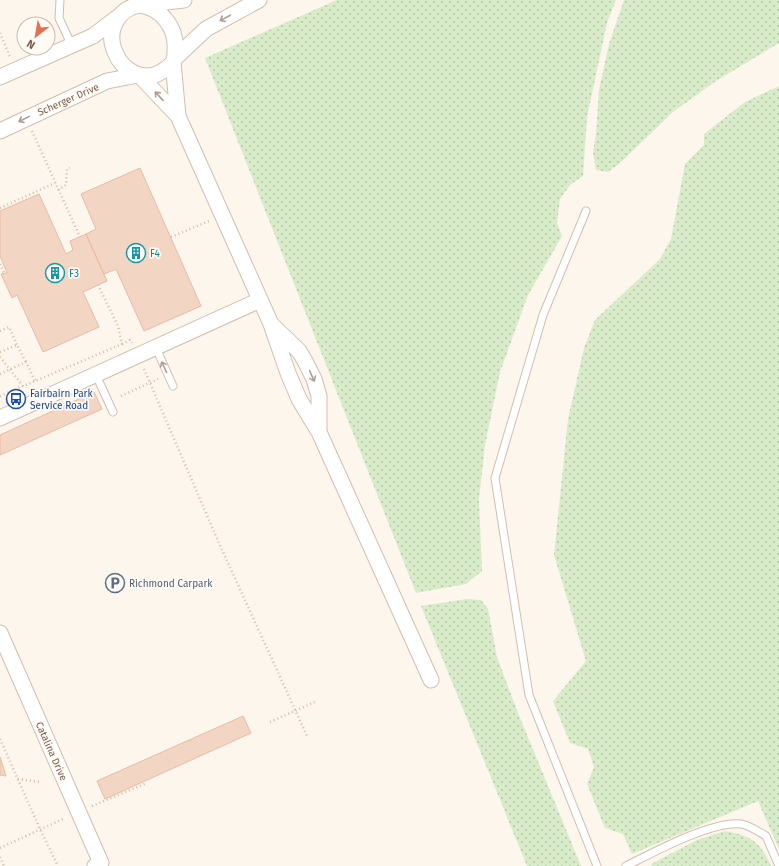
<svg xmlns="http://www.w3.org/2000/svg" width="779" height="866" viewBox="0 0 779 866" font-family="'Fira Sans',sans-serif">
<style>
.grass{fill:url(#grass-dots)}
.building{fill:#f3d5c3;stroke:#e6bba3}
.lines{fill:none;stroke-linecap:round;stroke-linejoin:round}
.service-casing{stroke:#d1beb0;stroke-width:9}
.minor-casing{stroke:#d1beb0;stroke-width:17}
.path{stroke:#d9b8a5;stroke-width:2.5;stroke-dasharray:1 3;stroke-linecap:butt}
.service{stroke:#fff;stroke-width:7}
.minor{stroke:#fff;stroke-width:15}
.oneway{stroke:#af9d94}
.labels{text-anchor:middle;stroke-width:3.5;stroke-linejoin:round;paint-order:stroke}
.street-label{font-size:10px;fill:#7a5c4d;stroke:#fffaf3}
.culture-label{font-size:10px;fill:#0d838f;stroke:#fffaf3;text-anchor:start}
.transit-label{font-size:10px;fill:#164399;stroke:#fffaf3;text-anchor:start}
.service-label{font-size:10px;fill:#4e5e75;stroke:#fffaf3;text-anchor:start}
</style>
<defs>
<pattern id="grass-dots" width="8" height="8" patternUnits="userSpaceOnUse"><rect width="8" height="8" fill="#d8ecc9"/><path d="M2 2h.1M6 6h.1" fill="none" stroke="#b4c2a5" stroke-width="1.8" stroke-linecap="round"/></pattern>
</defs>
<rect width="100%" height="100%" fill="#fdf6ec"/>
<path class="grass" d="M337 0H616L607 23 587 117 583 176 570 185 560 199 557 223 562 236 528 295 500 372 485 445 479 499 482 571 466 584 416 593 205 58Z
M624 0H779V43L716 81 673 112 620 163 608 172 596 170 593 152 596 134 599 90 609 44Z
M779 86V849L758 801 632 854 623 834 605 828 587 784 594 767 588 749 570 743 553 701 586 661 554 555 568 419 584 348 595 320 660 259 671 239 685 164 704 145V134L745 102Z
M467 599 481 600 488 609 497 657 518 713 581 866H527L421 606Z
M725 831C751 836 760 841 771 866H652L651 864 697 840Z"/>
<path class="building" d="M140 168 201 306 144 331 116 269 104 274 86 234 96 229 81 194Z
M39 194 66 254 73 250 70 241 86 234 107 281 83 292 99 327 43 352 17 295 12 298 1 274 7 273 0 256V211Z
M94 392 102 409 0 455V435Z
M243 716 251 733 105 799 97 781Z
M0 757 6 776 0 775Z"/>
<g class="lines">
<defs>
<path id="service" d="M60 0 59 18 72 46
M586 211 543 315 495 478 529 695 597 866
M156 348 173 386
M96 375 113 412
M626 866C652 853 713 820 741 824 749 825 759 832 766 836L779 866"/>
<path id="minor" d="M139 5C161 7 177 28 175 50 175 54 175 59 173 62 170 66 166 69 161 72 143 83 122 70 115 52 106 32 117 9 139 5L184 0
M174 59 206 29 259 0
M173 62 178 116 271 324 288 373 299 399 319 432 431 680
M140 76 178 116
M0 77 93 36 118 17
M0 131 107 81 138 75
M272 325 299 351 305 361 314 379 319 396V432
M0 418 260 300
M0 633 101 863 95 866"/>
</defs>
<use href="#service" class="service-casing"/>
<use href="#minor" class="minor-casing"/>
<path class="path" d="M0 33 10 57
M32 131 80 237
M58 190 66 185 67 169 70 168
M0 208 55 183
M171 237 209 221
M0 264 4 273
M0 331 9 327 17 345
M122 344 130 340 132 343
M0 352 17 345 26 362
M0 357 23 386
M144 369 218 541 307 736
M0 374 26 362 35 381
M0 396 122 344 118 326 98 285
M121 396 158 379
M270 722 317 701
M0 739 40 829 58 866
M18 779 40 782
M92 806 147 783
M0 848 65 818
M0 857 4 866"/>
<use href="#service" class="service"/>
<use href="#minor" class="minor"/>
</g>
<defs><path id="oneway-shaft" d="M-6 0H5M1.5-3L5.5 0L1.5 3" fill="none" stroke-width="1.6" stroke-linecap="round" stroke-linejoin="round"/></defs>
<g class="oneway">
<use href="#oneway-shaft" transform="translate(225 18) rotate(152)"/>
<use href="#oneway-shaft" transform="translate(159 96) rotate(-133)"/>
<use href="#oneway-shaft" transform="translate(24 119) rotate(154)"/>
<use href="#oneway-shaft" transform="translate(164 367) rotate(-115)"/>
<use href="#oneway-shaft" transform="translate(312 376) rotate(66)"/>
</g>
<defs>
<symbol id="building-ring" viewBox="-11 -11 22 22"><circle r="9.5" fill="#fffaf3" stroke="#0f9aa8" stroke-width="1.5"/><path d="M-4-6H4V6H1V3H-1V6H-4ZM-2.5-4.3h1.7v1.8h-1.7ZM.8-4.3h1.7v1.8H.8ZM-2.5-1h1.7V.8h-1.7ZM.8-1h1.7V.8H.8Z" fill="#0f9aa8"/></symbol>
<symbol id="bus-ring" viewBox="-11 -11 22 22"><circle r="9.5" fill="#fffaf3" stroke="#1a4fb4" stroke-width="1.5"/><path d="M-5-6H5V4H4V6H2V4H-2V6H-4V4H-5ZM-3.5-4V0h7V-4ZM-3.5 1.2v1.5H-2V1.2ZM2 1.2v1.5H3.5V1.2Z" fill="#1a4fb4"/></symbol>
<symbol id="parking-ring" viewBox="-11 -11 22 22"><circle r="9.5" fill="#fffaf3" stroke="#5c6f8a" stroke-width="1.5"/><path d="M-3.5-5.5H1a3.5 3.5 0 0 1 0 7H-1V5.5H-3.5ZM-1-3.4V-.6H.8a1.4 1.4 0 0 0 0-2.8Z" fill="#5c6f8a"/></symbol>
</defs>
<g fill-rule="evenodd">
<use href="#building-ring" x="125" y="242" width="22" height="22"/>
<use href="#building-ring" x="44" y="262" width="22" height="22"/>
<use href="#bus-ring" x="5" y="388" width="22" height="22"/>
<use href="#parking-ring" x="104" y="572" width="22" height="22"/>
</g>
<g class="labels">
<g class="street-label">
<text transform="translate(68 99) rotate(-24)" y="4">Scherger Drive</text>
<text transform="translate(52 751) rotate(66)" y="4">Catalina Drive</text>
</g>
<g class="culture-label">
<text x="150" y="257">F4</text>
<text x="69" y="277">F3</text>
</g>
<g class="transit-label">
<text x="30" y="397">Fairbairn Park<tspan x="30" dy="12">Service Road</tspan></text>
</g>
<g class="service-label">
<text x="129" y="587">Richmond Carpark</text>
</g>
</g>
<g transform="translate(36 36) rotate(211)"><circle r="19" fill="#fffaf3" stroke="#cabbb1"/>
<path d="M0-3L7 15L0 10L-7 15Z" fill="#e76f51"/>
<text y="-6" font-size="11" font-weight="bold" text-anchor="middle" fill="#7a5c4d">N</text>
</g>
</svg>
